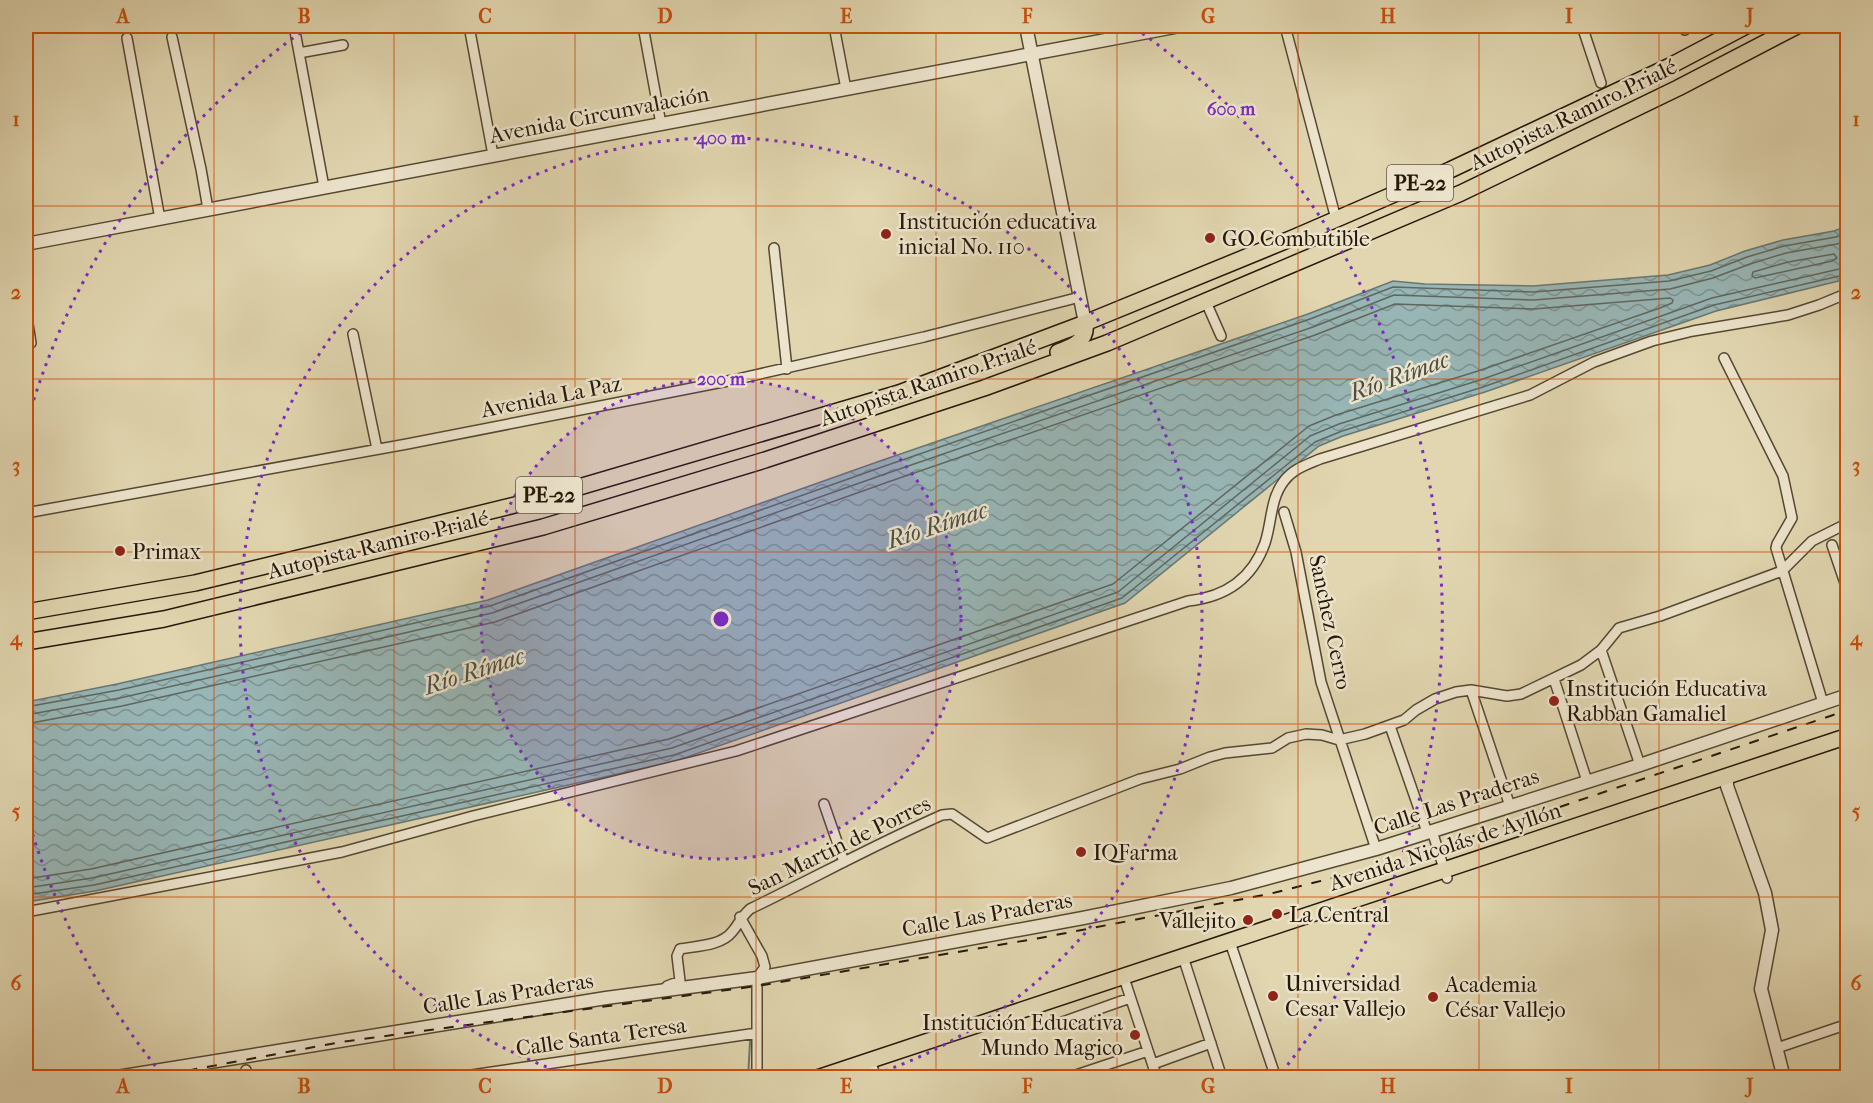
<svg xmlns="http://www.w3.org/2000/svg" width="1873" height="1103" viewBox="0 0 1873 1103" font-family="'IM FELL French Canon',serif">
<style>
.water{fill:url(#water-waves);stroke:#6a7770;stroke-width:1.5}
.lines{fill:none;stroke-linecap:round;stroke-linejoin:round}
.shore{stroke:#5f675f;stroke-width:1.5}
.stream{stroke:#6a7770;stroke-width:2}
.minor-casing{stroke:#554832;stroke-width:12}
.tertiary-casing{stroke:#554832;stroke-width:15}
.primary-casing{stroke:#261808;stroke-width:18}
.trunk-casing{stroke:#261808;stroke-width:18}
.minor{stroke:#ece4cc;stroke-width:9}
.tertiary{stroke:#ece4cc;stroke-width:12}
.primary{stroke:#e1d6b0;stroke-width:15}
.trunk{stroke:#e1d6b0;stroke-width:15}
.rail{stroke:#261808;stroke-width:2;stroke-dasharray:10 10;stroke-linecap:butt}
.grid{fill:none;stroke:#cb4f0b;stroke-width:1.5;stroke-opacity:0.55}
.ring{fill:none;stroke:#7b2cbf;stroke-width:3;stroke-dasharray:3 6}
.poi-dot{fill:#8f2418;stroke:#ece4cc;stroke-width:2}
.labels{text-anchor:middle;stroke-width:5;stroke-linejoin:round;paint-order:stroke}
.shield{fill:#ece4cc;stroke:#615543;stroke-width:1.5}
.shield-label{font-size:21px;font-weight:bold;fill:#261808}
.street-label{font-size:22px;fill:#261808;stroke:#ece4cc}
.poi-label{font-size:22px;fill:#261808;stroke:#ece4cc;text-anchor:start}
.water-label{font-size:24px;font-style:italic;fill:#4e4f45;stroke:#ece4cc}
.centre{fill:#7b2cbf;stroke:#ece4cc;stroke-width:3}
.ring-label{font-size:18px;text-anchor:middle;font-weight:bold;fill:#7b2cbf;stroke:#ece4cc;stroke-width:5;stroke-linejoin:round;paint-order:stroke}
.neatline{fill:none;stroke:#cb4f0b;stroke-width:2}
.grid-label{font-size:20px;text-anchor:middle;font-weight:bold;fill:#cb4f0b}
</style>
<defs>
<pattern id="water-waves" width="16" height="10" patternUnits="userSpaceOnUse" patternTransform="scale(1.5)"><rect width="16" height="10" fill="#98b6b6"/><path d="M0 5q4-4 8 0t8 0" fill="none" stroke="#7c9392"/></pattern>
</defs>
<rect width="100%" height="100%" fill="#e1d6b0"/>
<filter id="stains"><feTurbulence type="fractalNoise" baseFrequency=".00333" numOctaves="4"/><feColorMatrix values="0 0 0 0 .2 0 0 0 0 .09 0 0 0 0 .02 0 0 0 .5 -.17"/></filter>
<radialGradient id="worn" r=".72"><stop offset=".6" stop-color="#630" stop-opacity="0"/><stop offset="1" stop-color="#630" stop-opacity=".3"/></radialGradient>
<path class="water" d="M1847 226V279L1716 311 1485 392 1343 436 1319 446 1125 603 676 761 95 891 26 902V702L117 684 488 600 880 461 1308 314 1393 281 1425 284 1533 286 1668 275 1710 265 1745 251 1783 240 1834 231Z"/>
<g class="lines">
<path class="shore" d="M1834 254 1837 258 1832 261 1755 278 1752 276 1753 272 1788 262Z
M26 707 119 690 490 606 882 467 1310 319 1393 287 1534 292 1669 281 1711 271 1747 257 1784 246 1836 237 1848 232
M26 715 120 698 492 613 885 474 1313 327 1394 295 1534 300 1670 289 1713 278 1750 264 1786 253 1837 244 1848 240
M26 724 122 706 495 622 888 482 1315 335 1395 304 1534 309 1670 298 1673 300 1672 303 1660 308 1478 371 1336 415 1309 426 1113 584 669 739 91 869 26 879
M26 888 92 878 672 748 1118 592 1310 436 1339 424 1480 380 1712 298 1848 267
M26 895 94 885 674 755 1122 598 1315 442 1342 431 1483 387 1714 305 1848 274"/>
<path class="stream" d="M748 1078 750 1042"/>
<defs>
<path id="minor" d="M294 26 324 187
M469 26 493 155
M643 26 661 124
M834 26 846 89
M1285 26 1336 219
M1582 26 1601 83
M1684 26 1685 30
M172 37 201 169 208 209
M127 38 160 219
M299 53 343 45
M774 248 787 369
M1206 302 1221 336
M26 311 31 343
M353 334 377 449
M1724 358 1783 476 1792 518 1777 544 1776 548 1823 703
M1284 512 1296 552 1321 682 1376 849
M26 513 407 444 733 380 924 337 1080 297
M1832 545 1848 592
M1601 650 1640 765
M1554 679 1587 781
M1471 690 1510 806
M1390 726 1427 832
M824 804 844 862
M1432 831 1447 878
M26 912 342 852 473 816 736 751 1188 601C1225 597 1252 580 1265 543 1272 522 1270 499 1284 481 1293 469 1306 465 1320 459L1530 395 1594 362 1652 341 1693 331 1788 315 1819 305 1848 293
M740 917 762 956 765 967 757 978V1078
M1232 948 1276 1078
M1185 963 1222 1078
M1126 984 1157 1078
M667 986 680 981 677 956 680 949C696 946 721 946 732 932 739 924 741 917 750 909 814 878 876 844 942 815L952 814 987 838 1140 779 1180 769 1210 757 1225 753 1272 748 1288 738 1306 734 1322 735 1339 740 1365 734 1404 720 1416 710 1435 699 1456 692 1471 690 1507 696 1521 694 1581 665 1601 650 1619 628 1660 616 1782 571 1812 541 1848 523
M1054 1025 1130 998
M1777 1048 1848 1024
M870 1060 876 1078
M1153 1064 1211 1043
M246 1070 248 1078
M1073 1076 1148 1051
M451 1078 757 1033
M1256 1078 1274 1072"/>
<path id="tertiary" d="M1026 26 1085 323
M26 244 1180 26
M1727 776V786L1765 893 1772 930 1761 989 1784 1078
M111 1078 606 998 757 978 1083 918 1231 888 1376 849 1640 765 1848 695"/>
<path id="primary" d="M817 1078 1848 736"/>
<path id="trunk" d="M1058 352C1072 347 1088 341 1085 323
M26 612 195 583 340 548 535 500 899 393 1085 323 1295 237 1450 170 1670 66 1746 26
M26 642 164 619 543 527 765 460 984 388 1107 343 1461 193 1678 88 1797 26"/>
</defs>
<use href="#minor" class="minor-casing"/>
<use href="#tertiary" class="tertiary-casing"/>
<use href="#primary" class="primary-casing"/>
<use href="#trunk" class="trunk-casing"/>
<use href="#minor" class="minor"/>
<use href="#tertiary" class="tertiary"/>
<use href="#primary" class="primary"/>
<use href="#trunk" class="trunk"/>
<path class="rail" d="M148 1078 341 1042 757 986 1040 938 1269 894 1396 862 1848 710"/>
</g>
<path class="grid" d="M214 26V1078M394 26V1078M575 26V1078M756 26V1078M936 26V1078M1117 26V1078M1298 26V1078M1479 26V1078M1659 26V1078M26 206H1848M26 379H1848M26 552H1848M26 724H1848M26 897H1848"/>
<circle cx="721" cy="619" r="240" fill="#7b2cbf" fill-opacity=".12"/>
<g class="ring">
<circle cx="721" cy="619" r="240"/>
<path d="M572 1076A481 481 0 1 1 870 1076"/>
<path d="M161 1073A721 721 0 0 1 26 812M26 426A721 721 0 0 1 307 28M1135 28A721 721 0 0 1 1281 1073"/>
</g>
<g class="poi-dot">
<circle cx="886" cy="234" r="6"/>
<circle cx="1210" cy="238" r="6"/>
<circle cx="120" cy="551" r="6"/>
<circle cx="1554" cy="701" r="6"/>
<circle cx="1081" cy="852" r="6"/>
<circle cx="1277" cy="914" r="6"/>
<circle cx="1248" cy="920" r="6"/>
<circle cx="1273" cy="996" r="6"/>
<circle cx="1433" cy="997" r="6"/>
<circle cx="1135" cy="1035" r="6"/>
</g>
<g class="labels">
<g class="shield">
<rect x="1387" y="165" width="66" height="36" rx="4.5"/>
<rect x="516" y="477" width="66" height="36" rx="4.5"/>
</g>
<g class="shield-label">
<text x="1420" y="190">PE-22</text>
<text x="549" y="502">PE-22</text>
</g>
<g class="street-label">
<text transform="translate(599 114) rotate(-11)" y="8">Avenida Circunvalación</text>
<text transform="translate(1573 114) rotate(-26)" y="8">Autopista Ramiro Prialé</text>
<text transform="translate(928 382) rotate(-19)" y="8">Autopista Ramiro Prialé</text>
<text transform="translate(551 396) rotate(-11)" y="8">Avenida La Paz</text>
<text transform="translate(378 544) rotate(-14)" y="8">Autopista Ramiro Prialé</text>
<text transform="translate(1331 622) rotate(78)" y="8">Sanchez Cerro</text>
<text transform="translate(1456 801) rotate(-18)" y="8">Calle Las Praderas</text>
<text transform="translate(839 845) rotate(-26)" y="8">San Martin de Porres</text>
<text transform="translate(1445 846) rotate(-18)" y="8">Avenida Nicolás de Ayllón</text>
<text transform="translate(987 914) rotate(-10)" y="8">Calle Las Praderas</text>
<text transform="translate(508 993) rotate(-9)" y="8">Calle Las Praderas</text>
<text transform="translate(601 1036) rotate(-8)" y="8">Calle Santa Teresa</text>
</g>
<g class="poi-label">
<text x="898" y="229">Institución educativa<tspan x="898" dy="25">inicial No. 110</tspan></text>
<text x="1222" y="246">GO Combutible</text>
<text x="132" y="559">Primax</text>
<text x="1566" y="696">Institución Educativa<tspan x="1566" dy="25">Rabban Gamaliel</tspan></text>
<text x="1093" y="860">IQFarma</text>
<text x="1289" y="922">La Central</text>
<text x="1236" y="928" text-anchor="end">Vallejito</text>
<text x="1285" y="991">Universidad<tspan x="1285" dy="25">Cesar Vallejo</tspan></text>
<text x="1445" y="992">Academia<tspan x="1445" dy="25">César Vallejo</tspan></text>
<text x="1123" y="1030" text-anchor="end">Institución Educativa<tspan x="1123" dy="25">Mundo Magico</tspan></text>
</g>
<g class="water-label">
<text transform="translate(1399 376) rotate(-20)" y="8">Río Rímac</text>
<text transform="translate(937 525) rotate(-18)" y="8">Río Rímac</text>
<text transform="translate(474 671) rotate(-18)" y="8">Río Rímac</text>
</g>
</g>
<circle cx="721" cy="619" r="9" class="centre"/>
<g class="ring-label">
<text x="1231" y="115">600 m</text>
<text x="721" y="144">400 m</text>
<text x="721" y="385">200 m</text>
</g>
<rect width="1873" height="1103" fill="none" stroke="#e1d6b0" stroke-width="66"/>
<rect x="33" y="33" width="1807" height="1037" class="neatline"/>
<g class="grid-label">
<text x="123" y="23">A</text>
<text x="304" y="23">B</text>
<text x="485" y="23">C</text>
<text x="665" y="23">D</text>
<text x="846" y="23">E</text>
<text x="1027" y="23">F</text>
<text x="1208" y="23">G</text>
<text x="1388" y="23">H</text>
<text x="1569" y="23">I</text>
<text x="1750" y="23">J</text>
<text x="16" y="126">1</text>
<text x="1856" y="126">1</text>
<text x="16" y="299">2</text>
<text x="1856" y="299">2</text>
<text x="16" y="472">3</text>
<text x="1856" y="472">3</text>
<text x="16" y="645">4</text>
<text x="1856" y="645">4</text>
<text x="16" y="818">5</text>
<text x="1856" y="818">5</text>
<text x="16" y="990">6</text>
<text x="1856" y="990">6</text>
<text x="123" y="1093">A</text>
<text x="304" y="1093">B</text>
<text x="485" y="1093">C</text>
<text x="665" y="1093">D</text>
<text x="846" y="1093">E</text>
<text x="1027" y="1093">F</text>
<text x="1208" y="1093">G</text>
<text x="1388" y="1093">H</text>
<text x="1569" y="1093">I</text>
<text x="1750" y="1093">J</text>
</g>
<rect width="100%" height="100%" filter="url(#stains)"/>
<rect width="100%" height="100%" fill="url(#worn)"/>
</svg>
